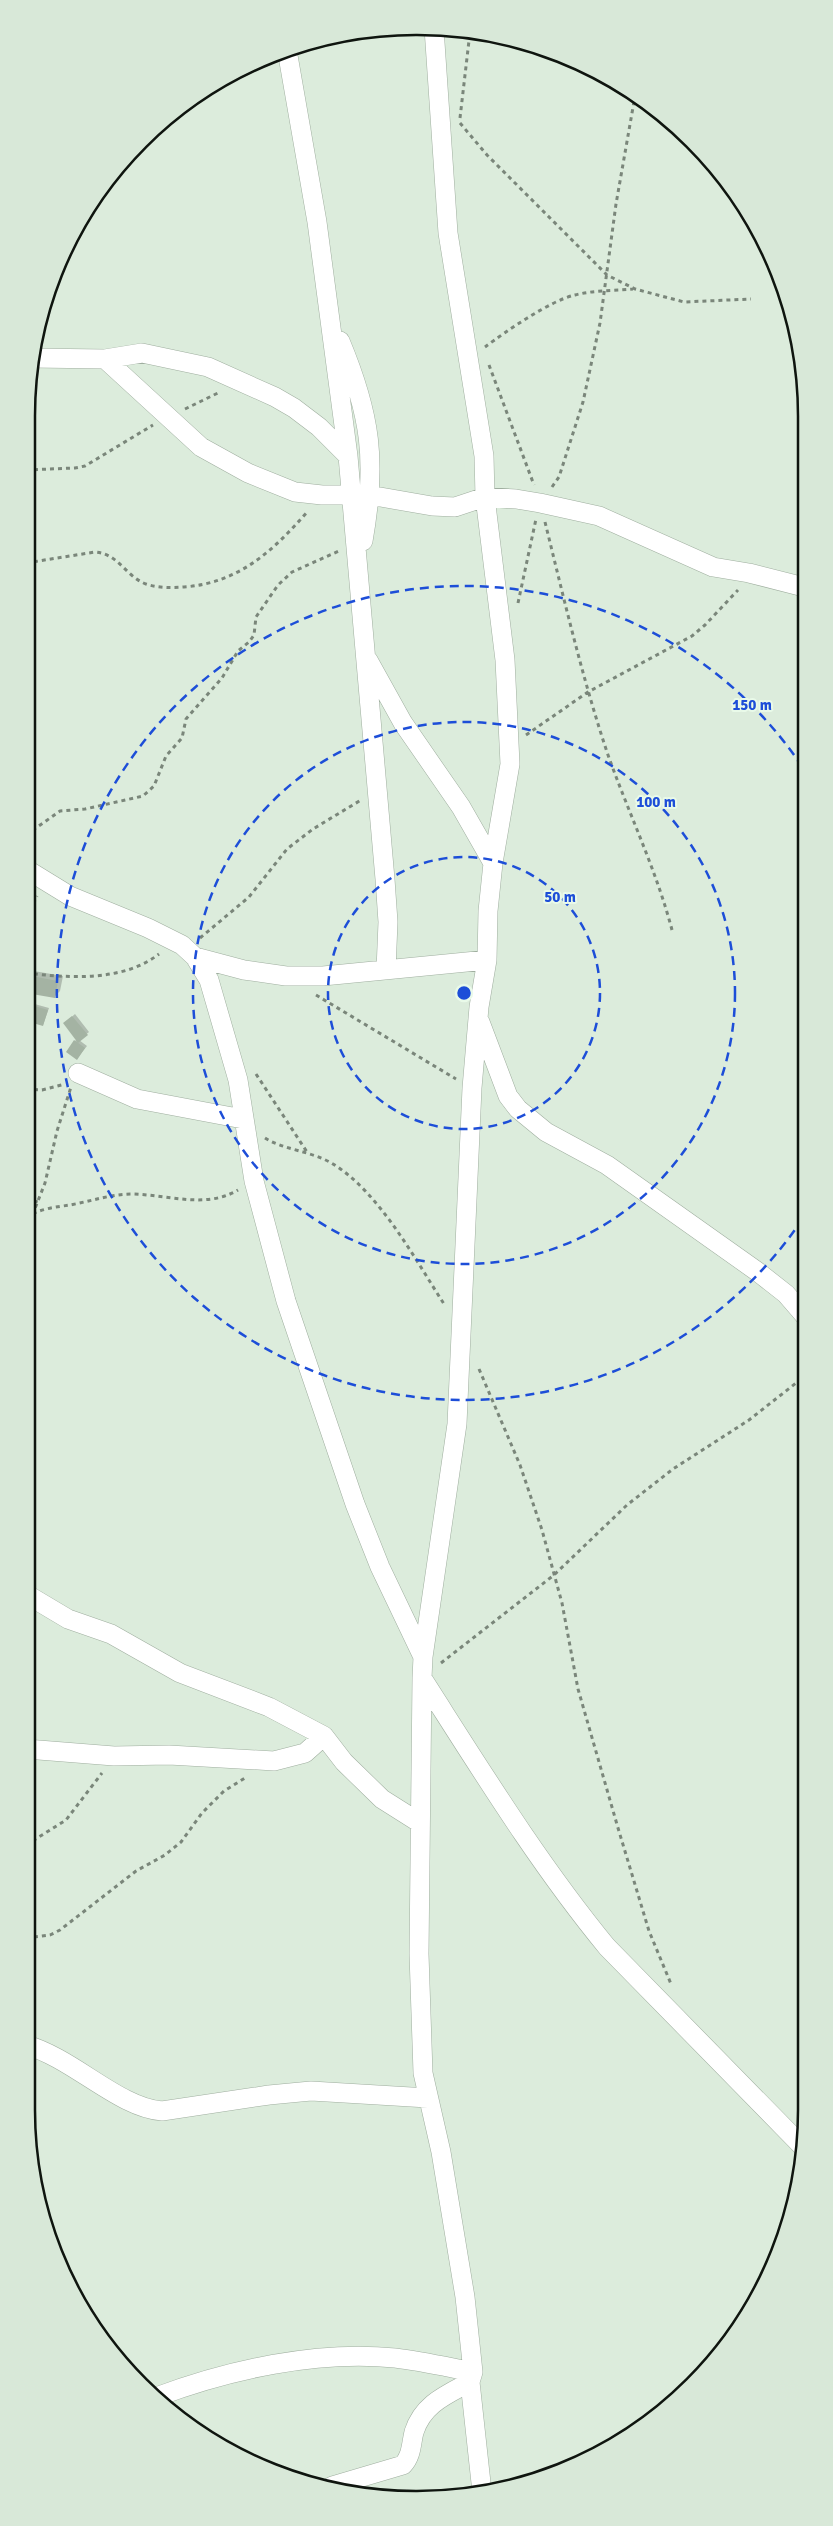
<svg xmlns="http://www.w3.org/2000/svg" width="833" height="2526" viewBox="0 0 833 2526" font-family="Signika,sans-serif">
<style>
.shadow{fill:#0003}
.building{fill:#a4b3a3}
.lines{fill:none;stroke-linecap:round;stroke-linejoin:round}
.street-casing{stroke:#9fae9f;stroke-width:20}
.path{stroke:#7a867a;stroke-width:3;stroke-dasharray:4 4;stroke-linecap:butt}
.street{stroke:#fff;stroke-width:19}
.ring{fill:none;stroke:#1d4ed8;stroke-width:2.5;stroke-dasharray:9 6}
.rim{fill:none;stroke:#0f150f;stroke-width:2.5}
.centre{fill:#1d4ed8;stroke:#e9fae9;stroke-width:2.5}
.ring-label{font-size:15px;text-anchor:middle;font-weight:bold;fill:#1d4ed8;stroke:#e9fae9;stroke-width:4;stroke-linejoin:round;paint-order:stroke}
</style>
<rect width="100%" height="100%" fill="#dcecdc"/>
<path class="shadow" d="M28 970 63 976 60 991 55 996 26 992Z
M31 1003 49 1008 43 1025 26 1020Z
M75 1014 89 1032 79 1040 87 1046 79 1056 75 1041 77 1039 65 1023Z"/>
<path class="building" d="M26 975 58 981 55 998 26 993Z
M28 1004 48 1010 43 1026 26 1021Z
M72 1016 88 1035 78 1043 63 1023Z
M74 1040 85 1048 77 1060 66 1052Z"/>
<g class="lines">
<defs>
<path id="street" d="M434 28 448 233 484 456 485 497 505 660 510 764 493 863 488 911 487 960 479 1007 472 1088 457 1424 423 1657 422 1678 419 1954 423 2073 441 2152 465 2297 473 2372 470 2382 482 2492
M287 50 317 222 348 456 385 879 388 922 386 970
M340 341C371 415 377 462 363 541
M32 358 105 359 142 353 208 367 275 397 294 408 319 427 348 456
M105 359 201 447 248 473 295 492 322 495H369L432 506 455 507 485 497 516 499 540 503 599 516 713 567 749 573 804 587
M368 660 403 723 461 807 493 863
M26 869 70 896 148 928 182 945 195 957 209 980 238 1080 254 1181 286 1301 355 1504 380 1567 423 1657
M195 957 244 970 286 976H323L487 960
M480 1022 508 1096 518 1109 546 1132 607 1165 758 1272 786 1294 805 1316
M78 1073 137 1099 243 1119
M26 1594 68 1619 111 1634 180 1673 269 1707 324 1736 344 1762 382 1799 420 1823
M422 1678C481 1770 538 1863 607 1947L803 2147
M26 1749 114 1756 169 1755 274 1761 305 1753 324 1736
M26 2045C73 2058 119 2108 162 2111L269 2095 311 2091 428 2098
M156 2397C228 2370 317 2350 395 2358 421 2361 447 2367 473 2372
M332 2486 403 2465C412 2455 411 2444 414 2432 423 2404 446 2395 470 2382"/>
</defs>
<use href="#street" class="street-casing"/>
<path class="path" d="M460 118 470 32
M460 123 487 155 607 275 635 289 684 302 751 299
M485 347C505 332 551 300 575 295 594 290 614 291 633 289
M489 365 534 485
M185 409 220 392
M26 470 75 468 85 466 153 425
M552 487 559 477 583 402 600 323 616 204 635 96
M545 522C564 599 582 677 607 752 628 812 656 869 672 930
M26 563 95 552C119 554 125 576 146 584 158 588 171 588 184 587 239 583 273 551 308 511
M518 603 536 519
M526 735 588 692 692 636 705 625 738 590
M26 835 60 811 85 809 143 796 154 786 166 756 182 738 186 719 222 678 238 651 249 642 254 635 256 617 278 585 292 572 339 551
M26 918 37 896
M200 938 249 897 287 849 313 829 361 800
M26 973C69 978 123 982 159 954
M316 995 456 1079
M256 1074 307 1152
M26 1089 42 1090 65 1084
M265 1138C284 1150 312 1151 333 1164 379 1192 415 1259 444 1304
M26 1199 38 1202
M31 1214 34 1211 45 1183 57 1131 71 1087
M26 1218C37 1209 56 1207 70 1205 92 1201 111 1194 133 1194 169 1195 206 1209 238 1190
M479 1369 520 1465 542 1530 562 1603 578 1689 618 1828 649 1931 671 1984
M441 1663 554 1575 627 1505 673 1469 749 1420 805 1376
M26 1845 66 1820 102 1773
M26 1938 50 1935 60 1930 136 1871 165 1855 181 1842 202 1813 224 1791 245 1778"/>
<use href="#street" class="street"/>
</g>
<g class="ring">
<circle cx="464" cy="993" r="136"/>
<circle cx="464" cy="993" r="271"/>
<path d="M803 1218A407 407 0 1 1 803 768"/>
</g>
<path d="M0 0H833V2526H0ZM416 35H417A381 381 0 0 1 798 416V2110A381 381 0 0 1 417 2491H416A381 381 0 0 1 35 2110V416A381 381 0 0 1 416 35Z" fill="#d8e8d8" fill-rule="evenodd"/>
<path class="rim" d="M416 35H417A381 381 0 0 1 798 416V2110A381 381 0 0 1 417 2491H416A381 381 0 0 1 35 2110V416A381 381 0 0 1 416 35Z"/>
<circle cx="464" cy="993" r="8" class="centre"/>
<g class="ring-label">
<text x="752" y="710">150 m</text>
<text x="656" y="807">100 m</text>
<text x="560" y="902">50 m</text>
</g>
</svg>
